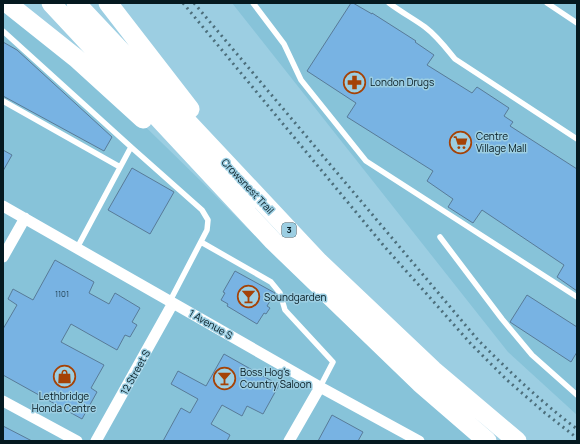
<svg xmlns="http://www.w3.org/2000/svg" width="580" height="444" viewBox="0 0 580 444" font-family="Manrope,sans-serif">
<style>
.built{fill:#87c3d9}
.building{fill:#78b3e3;stroke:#587b98}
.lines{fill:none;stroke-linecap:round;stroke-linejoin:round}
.lane{stroke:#fff;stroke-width:5.5}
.street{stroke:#fff;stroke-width:11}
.highway{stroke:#fff;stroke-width:19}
.rail{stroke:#4c6e7b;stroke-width:3;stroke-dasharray:2 4;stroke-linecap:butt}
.labels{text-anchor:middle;stroke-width:3;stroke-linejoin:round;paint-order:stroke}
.number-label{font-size:8px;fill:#224051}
.shield{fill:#9ccee2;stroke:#324f5a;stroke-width:1}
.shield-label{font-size:9px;font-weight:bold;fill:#051920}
.poi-label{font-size:10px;fill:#051920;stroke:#9ccee2;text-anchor:start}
.street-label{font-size:10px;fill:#051920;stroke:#9ccee2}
</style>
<rect width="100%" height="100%" fill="#9ccee2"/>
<path class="built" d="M232 3H577V415L508 352Z
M3 5 117 99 203 183 248 229 479 441H3Z"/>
<path class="building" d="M351 3H353L372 14V13L416 41 415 42 434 55 427 65 472 93 477 87 509 108 504 116 513 122 510 126 577 169V291L557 277 564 265 482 210 473 223 448 207 453 199 427 181 433 171 347 117 356 103 307 71Z
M3 42 17 50 112 137 104 151 3 96Z
M3 150 12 155 3 171Z
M132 168 174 192 150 234 108 210Z
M55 260 94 282 89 293 109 304 115 293 140 308 132 322 137 325 130 337 125 335 117 350 71 324 61 342 104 365 91 388 97 392 82 419 3 375V329L17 305 8 299 13 289 33 300Z
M235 271 275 293 267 306 270 308 266 314 264 313 257 324 227 306 228 304 221 300 225 293 223 292Z
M527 295 577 327V352L571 362 510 322Z
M224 354 279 385 263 414 247 406 242 416 222 405 211 424 230 435 227 441H163L181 408 190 413 198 399 171 384 178 371 206 386Z
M332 415 363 432 358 441H318Z
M3 426 32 441H3Z"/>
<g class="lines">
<path class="lane" d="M253 3 284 44 301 80 366 161 577 297
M389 3C401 12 414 19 425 27 437 36 446 48 455 59L577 139
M547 3 577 23
M3 31 131 147 77 248
M3 101 120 167
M131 147 202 210 208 220 207 230 170 301
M440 237 502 319 532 355 577 395
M201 242 271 282 280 293 285 310 333 362 320 387"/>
<path class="street" d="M3 206 320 387 419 441
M3 257 25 218
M3 401 77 441
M96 441 173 303
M289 441 320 387"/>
<path class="highway" d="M7 3 76 58 143 119
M51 3 273 241 420 383 487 441
M76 3 319 262 433 370 517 441
M108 3 190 109"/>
<path class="rail" d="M183 3 384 246 472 345 507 380 545 413 577 438
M194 3 478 340C510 372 540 401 577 429"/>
</g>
<defs>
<symbol id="pharmacy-ring" viewBox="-11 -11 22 22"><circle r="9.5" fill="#9ccee2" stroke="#a54206" stroke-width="1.5"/><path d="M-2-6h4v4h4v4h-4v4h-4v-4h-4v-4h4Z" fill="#a54206"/></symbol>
<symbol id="supermarket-ring" viewBox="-11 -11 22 22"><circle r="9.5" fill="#9ccee2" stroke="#a54206" stroke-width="1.5"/><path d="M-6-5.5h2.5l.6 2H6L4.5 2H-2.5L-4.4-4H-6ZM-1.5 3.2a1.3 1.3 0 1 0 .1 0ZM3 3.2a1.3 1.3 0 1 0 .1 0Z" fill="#a54206"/></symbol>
<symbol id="bar-ring" viewBox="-11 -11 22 22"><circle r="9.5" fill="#9ccee2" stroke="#a54206" stroke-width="1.5"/><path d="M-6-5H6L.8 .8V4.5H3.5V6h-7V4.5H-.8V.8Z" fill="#a54206"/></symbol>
<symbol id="shop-ring" viewBox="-11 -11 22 22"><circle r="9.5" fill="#9ccee2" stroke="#a54206" stroke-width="1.5"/><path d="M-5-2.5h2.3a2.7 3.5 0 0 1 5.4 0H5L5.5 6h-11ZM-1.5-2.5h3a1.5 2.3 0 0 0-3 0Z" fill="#a54206"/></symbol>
</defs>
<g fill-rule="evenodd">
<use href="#pharmacy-ring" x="342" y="70" width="25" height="25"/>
<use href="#supermarket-ring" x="448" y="130" width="25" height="25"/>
<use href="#bar-ring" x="236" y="284" width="25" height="25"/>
<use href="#shop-ring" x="52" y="364" width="25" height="25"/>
<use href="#bar-ring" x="212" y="366" width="25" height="25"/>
</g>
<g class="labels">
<g class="number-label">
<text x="62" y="297">1101</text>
</g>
<rect class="shield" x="282" y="223" width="14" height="14" rx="3"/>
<g class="shield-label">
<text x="289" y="233">3</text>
</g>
<g class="poi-label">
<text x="370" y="86">London Drugs</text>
<text x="476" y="140">Centre<tspan x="476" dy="12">Village Mall</tspan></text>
<text x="264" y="301">Soundgarden</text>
<text x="240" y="376">Boss Hog's<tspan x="240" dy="12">Country Saloon</tspan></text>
<text x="64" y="400" text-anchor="middle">Lethbridge<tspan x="64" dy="12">Honda Centre</tspan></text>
</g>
<g class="street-label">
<text transform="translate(248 186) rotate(47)" y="4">Crowsnest Trail</text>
<text transform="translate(211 324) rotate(30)" y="4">1 Avenue S</text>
<text transform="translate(135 372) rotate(-61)" y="4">12 Street S</text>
</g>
</g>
<rect width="580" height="444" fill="none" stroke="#051920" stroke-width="8"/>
</svg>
